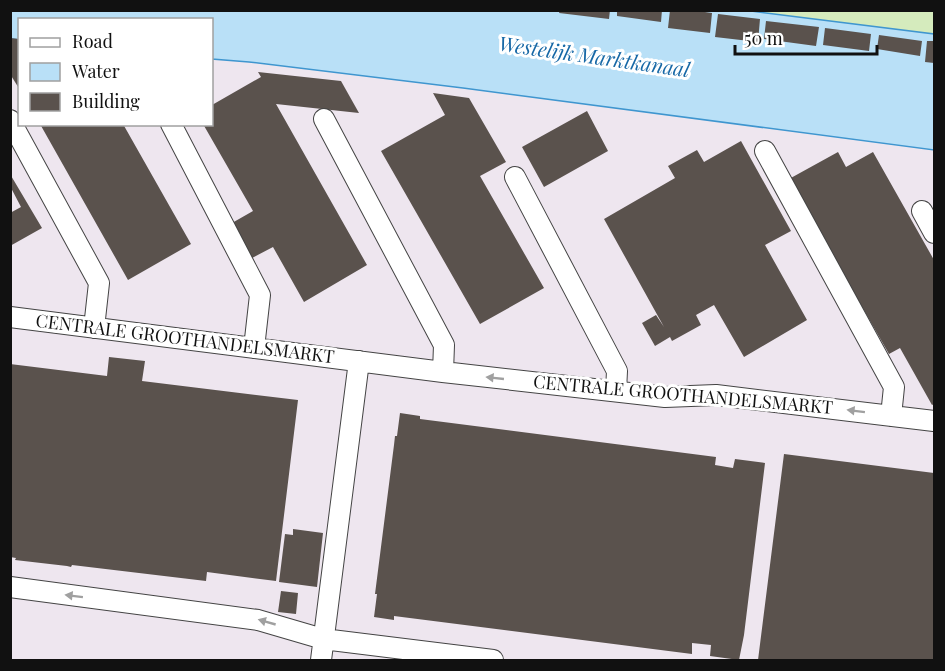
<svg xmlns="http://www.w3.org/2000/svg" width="945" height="671" viewBox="0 0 945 671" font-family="'Playfair Display',serif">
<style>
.industrial{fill:#eee6ef}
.green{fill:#d5ebbd}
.water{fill:#b9e0f7;stroke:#3f96cf;stroke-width:1.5}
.building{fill:#5a524d}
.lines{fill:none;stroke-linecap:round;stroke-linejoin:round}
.minor-casing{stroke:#444;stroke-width:22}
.minor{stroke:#fff;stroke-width:20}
.oneway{fill:#a0a0a0}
.labels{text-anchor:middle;stroke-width:6;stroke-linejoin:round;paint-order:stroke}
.street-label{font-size:18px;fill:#111;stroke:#fff}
.water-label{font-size:20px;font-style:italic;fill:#1768a6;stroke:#fff}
</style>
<rect width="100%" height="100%" fill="#fffdf5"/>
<path class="industrial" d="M11 18 19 20 20 124H212V44L934 137V660H11Z"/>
<path class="green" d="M751 11H934V34Z"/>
<path class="water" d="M11 10 751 11 934 34V150L463 88 249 62 212 59V20H20L19 40 11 39Z"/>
<path class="building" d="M560 10H610L609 19 559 13Z
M617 10H662L661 22 617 16Z
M670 10H691L712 13 710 33 668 28Z
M718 14 760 19 758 42 715 37Z
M766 21 819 27 816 46 764 39Z
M825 28 871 34 869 51 823 45Z
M879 35 922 41 920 56 877 49Z
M10 38 20 39V90L10 74Z
M927 41H934V63L925 62Z
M258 72 341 81 359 113 276 104 367 265 304 302 273 247 252 258 232 223 253 211 203 124H212V105L261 77Z
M433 93 469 98 506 162 480 176 544 288 480 324 381 151 445 115Z
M587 111 608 151 544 187 522 147Z
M40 124H123L191 244 128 280Z
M741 141 791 231 765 245 807 320 744 357 714 305 696 315 701 325 672 341 670 337 655 346 642 323 656 315 664 327 604 219 675 178 668 166 697 150 704 162Z
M838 152 846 167 873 152 934 260V404L932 405 900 348 889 354 789 179Z
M10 174 42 228 10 246V213L21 207 10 186Z
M109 357 145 361 142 381 298 400 276 581 207 572 206 581 72 565 71 567 67 566 15 560 16 558 10 557V364L107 376Z
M400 413 420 416V419L716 457 715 465 733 468 735 459 765 463 744 635 739 660 710 656 711 645 692 643V654L394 616V620L374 617 377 594H375L394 445 395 436H397Z
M784 454 934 473V660H758Z
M293 529 323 533 317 587 279 582 285 534 293 535Z
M281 591 298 593 296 614 278 612Z"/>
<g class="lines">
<defs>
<path id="minor" d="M324 119 444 345 443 372
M10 120 99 283 94 328
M171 124 260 295 254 348
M765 151 894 387 891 416
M515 177 617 371 616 391
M922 211 934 233
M10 317 443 372 665 397 716 395 934 421
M10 587 258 620 323 639 493 660
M321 660 359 361"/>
</defs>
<use href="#minor" class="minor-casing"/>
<use href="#minor" class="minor"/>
</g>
<defs><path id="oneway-solid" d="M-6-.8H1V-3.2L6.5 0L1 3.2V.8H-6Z" transform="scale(1.5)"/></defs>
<g class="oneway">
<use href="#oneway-solid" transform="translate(495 378) rotate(-174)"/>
<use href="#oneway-solid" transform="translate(856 411) rotate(-173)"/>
<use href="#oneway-solid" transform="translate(74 596) rotate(-173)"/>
<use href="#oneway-solid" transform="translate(267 622) rotate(-164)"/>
</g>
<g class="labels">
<g class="street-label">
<text transform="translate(185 339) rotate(7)" y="6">CENTRALE GROOTHANDELSMARKT</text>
<text transform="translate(683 395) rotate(5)" y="6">CENTRALE GROOTHANDELSMARKT</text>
</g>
<g class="water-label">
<text transform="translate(594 57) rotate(8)" y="7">Westelijk Marktkanaal</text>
</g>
</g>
<rect width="945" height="671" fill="none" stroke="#111111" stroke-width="24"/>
<rect x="18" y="18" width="195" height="108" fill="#ffffff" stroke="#a0a0a0" stroke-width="1.5"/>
<rect x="30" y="38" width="30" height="9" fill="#ffffff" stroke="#a0a0a0" stroke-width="1.5"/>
<text x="72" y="48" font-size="18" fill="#111111">Road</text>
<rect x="30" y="63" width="30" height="18" fill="#b9e0f7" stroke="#a0a0a0" stroke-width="1.5"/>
<text x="72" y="78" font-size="18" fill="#111111">Water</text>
<rect x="30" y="93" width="30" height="18" fill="#5a524d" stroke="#a0a0a0" stroke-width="1.5"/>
<text x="72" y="108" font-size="18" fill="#111111">Building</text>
<path d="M735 45v9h142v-9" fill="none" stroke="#111111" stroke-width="3"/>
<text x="744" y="45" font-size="18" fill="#111111" stroke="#ffffff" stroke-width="4.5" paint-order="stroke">50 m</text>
</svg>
